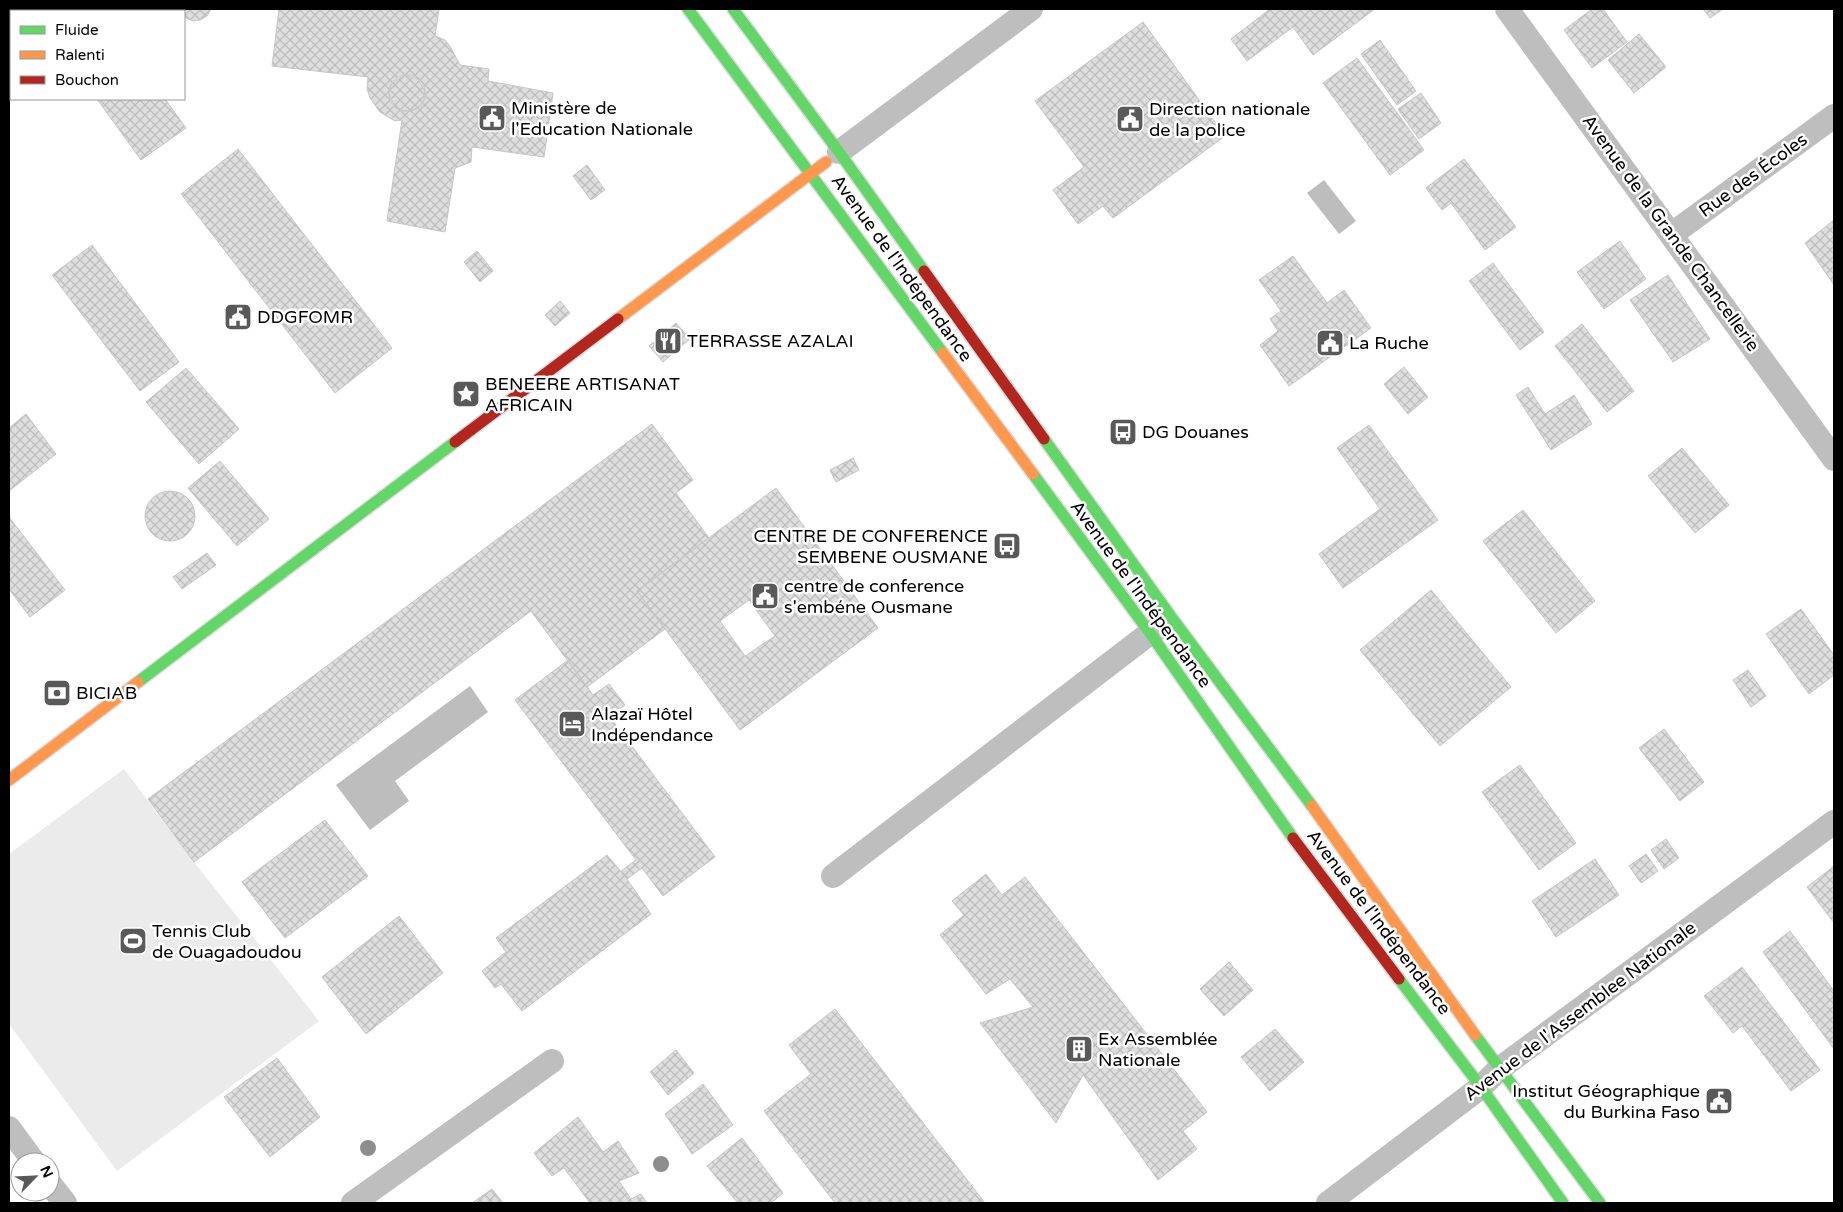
<svg xmlns="http://www.w3.org/2000/svg" width="1843" height="1212" viewBox="0 0 1843 1212" font-family="'Varela Round',sans-serif">
<style>
.garden{fill:#ebebeb}
.water{fill:#bdbdbd}
.building{fill:url(#building-cross-hatch);stroke:#c6c6c6;fill-rule:evenodd}
.lines{fill:none;stroke-linecap:round;stroke-linejoin:round}
.fast-casing{stroke:#dbdbdb;stroke-width:14}
.slow-casing{stroke:#dbdbdb;stroke-width:14}
.jam-casing{stroke:#dbdbdb;stroke-width:14}
.street{stroke:#bebebe;stroke-width:24}
.fast{stroke:#63d668;stroke-width:11}
.slow{stroke:#ff974d;stroke-width:11}
.jam{stroke:#b3261e;stroke-width:11}
.tree{fill:#8e8e8e}
.labels{text-anchor:middle;stroke-width:5;stroke-linejoin:round;paint-order:stroke}
.poi-label{font-size:18px;fill:#000;stroke:#fff;text-anchor:start}
.street-label{font-size:18px;fill:#000;stroke:#fff}
</style>
<defs>
<pattern id="building-cross-hatch" width="8" height="8" patternUnits="userSpaceOnUse" patternTransform="scale(1.25)"><rect width="8" height="8" fill="#dedede"/><path d="M0 0l8 8M0 8l8-8" fill="none" stroke="#bdbdbd"/></pattern>
</defs>
<rect width="100%" height="100%" fill="#fff"/>
<path class="garden" d="M124 769 194 862 319 1021 117 1171 9 1024V854Z"/>
<path class="water" d="M1324 180 1356 221 1339 234 1307 193Z
M470 686 488 712 395 781 409 801 370 830 336 785Z"/>
<path class="building" d="M177 9H211L207 16 200 20 193 21 184 17V11H178Z
M279 9H439L435 36 445 40 450 46 460 65 489 69 488 81 553 93 544 157 472 147 471 162 455 168 445 232 387 221 402 120 395 121 380 112 370 98 367 89 368 77 272 66ZM405 75 418 79 425 91V99L422 105 416 109 409 111H402L396 108 389 95V88L393 82Z
M1270 9H1375L1313 55 1293 27 1247 61 1231 39Z
M1592 9H1603L1627 42 1592 68 1564 30Z
M1703 9H1723L1710 18Z
M1143 22 1225 136 1113 218 1103 206 1078 224 1053 190 1084 167 1035 101Z
M1639 34 1666 67 1634 93 1608 60Z
M1380 40 1416 91 1397 105 1361 54Z
M1357 58 1424 150 1390 175 1323 83Z
M389 93a18 18 0 1 1 36 0a18 18 0 1 1-36 0Z
M1421 93 1441 123 1419 139 1398 109Z
M97 99H165L186 128 141 160Z
M238 149 392 348 335 393 181 194Z
M1464 159 1516 227 1485 250 1451 203 1442 210 1426 188Z
M587 165 605 190 591 200 573 176Z
M1834 220V285L1805 243Z
M1620 241 1646 279 1604 309 1577 272Z
M92 245 179 362 140 391 52 275Z
M477 251 493 271 480 282 464 262Z
M1293 256 1327 303 1344 290 1371 328 1289 386 1260 345 1278 331 1270 319 1281 311 1259 280Z
M1493 263 1544 332 1520 350 1469 281Z
M1668 275 1710 339 1673 362 1630 300Z
M560 301 570 313 555 326 545 315Z
M676 323 690 339 663 362 649 346Z
M1582 324 1634 391 1607 412 1555 346Z
M1404 367 1428 397 1408 414 1384 384Z
M186 368 239 429 199 464 146 402Z
M1528 387 1545 414 1574 395 1592 424 1551 450 1516 395Z
M26 414 56 454 9 491V428Z
M652 424 693 480 676 493 709 538 637 591 665 629 587 687 531 611 194 862 148 799Z
M1369 425 1438 520 1343 588 1319 554 1380 509 1337 448Z
M1682 448 1729 505 1695 533 1648 476Z
M853 458 859 470 836 482 830 470Z
M220 461 269 519 237 546 188 488Z
M776 488 878 628 740 730 637 591Z
M145 516a25 25 0 1 1 50 0a25 25 0 1 1-50 0Z
M1523 510 1595 601 1556 633 1483 541Z
M9 517 65 590 30 617 9 589Z
M207 553 216 565 182 589 173 577Z
M1431 590 1511 687 1440 746 1360 650Z
M749 600 775 636 745 656 720 621Z
M1801 609 1834 655V675L1809 694 1766 634Z
M568 660 593 695 609 684 625 705 610 717 715 857 663 896 642 868 627 879 621 871 636 860 515 700Z
M1748 670 1766 696 1751 707 1733 680Z
M1664 729 1704 782 1680 801 1639 748Z
M1520 765 1576 843 1539 870 1482 792Z
M325 820 368 876 285 938 242 882Z
M1666 839 1679 858 1664 869 1651 850Z
M1646 854 1658 871 1641 883 1629 866Z
M607 855 627 879 651 914 522 1011 501 984 495 988 482 971 506 952 496 938Z
M1595 859 1619 895 1556 937 1532 901Z
M1834 866V923L1807 887Z
M986 874 1002 895 1025 877 1207 1112 1183 1131 1197 1149 1158 1180 1083 1075 1056 1123 980 1023 1033 1007 1010 979 986 994 940 935 964 915 952 901Z
M399 916 443 973 366 1034 322 977Z
M1790 931 1834 991V1049L1763 952Z
M1229 962 1253 990 1224 1016 1200 989Z
M1742 967 1820 1070 1791 1091 1742 1026 1733 1033 1704 996Z
M835 1009 985 1203H835L764 1111 811 1074 789 1045Z
M1275 1029 1304 1062 1270 1091 1241 1057Z
M676 1050 694 1073 668 1095 650 1072Z
M277 1058 320 1117 270 1157 224 1097Z
M703 1084 733 1125 692 1154 665 1114Z
M578 1117 603 1152 618 1141 639 1173 619 1181 631 1199 641 1194 647 1203H590L564 1168 552 1176 534 1153Z
M742 1138 783 1193 771 1203H738L707 1166Z
M492 1189 503 1203H472Z"/>
<g class="lines">
<defs>
<path id="fast" d="M688 9 943 353
M733 9 839 152 924 271
M1044 439 1172 618 1312 806
M1033 474 1150 633 1293 838
M138 682 455 442
M1399 979 1481 1087 1563 1203
M1475 1035 1600 1203"/>
<path id="slow" d="M618 319 826 162
M943 353 1033 474
M9 780 138 682
M1312 806 1475 1035"/>
<path id="jam" d="M924 271 1044 439
M455 442 618 319
M1293 838 1399 979"/>
</defs>
<use href="#fast" class="fast-casing"/>
<use href="#slow" class="slow-casing"/>
<use href="#jam" class="jam-casing"/>
<path class="street" d="M1507 9 1834 459
M839 152 1031 9
M1672 234 1834 116
M833 876 1150 633 1166 623
M9 1128 34 1162
M50 1184 65 1203
M353 1203 552 1061
M1328 1203 1481 1087 1499 1069 1834 822"/>
<use href="#fast" class="fast"/>
<use href="#slow" class="slow"/>
<use href="#jam" class="jam"/>
</g>
<g class="tree">
<circle cx="368" cy="1148" r="8"/>
<circle cx="661" cy="1164" r="8"/>
</g>
<defs>
<symbol id="civic-square" viewBox="-11 -11 22 22"><rect x="-9" y="-9" width="18" height="18" rx="4" fill="#595959" stroke="#fff"/><path d="M-.6-6.5H3V-4.5H.6V-3L4-1V1h2V6H-6V1h2V-1L-.6-3ZM-1.2 2.5V6h2.4V2.5Z" fill="#fff"/></symbol>
<symbol id="restaurant-square" viewBox="-11 -11 22 22"><rect x="-9" y="-9" width="18" height="18" rx="4" fill="#595959" stroke="#fff"/><path d="M-5-6h1v4h1v-4h1v4h1v-4h1v5L-1.5 .5V6h-2V.5L-5-1ZM5-6V6H3V1.5H1.5Q1.5-4 5-6Z" fill="#fff"/></symbol>
<symbol id="sight-square" viewBox="-11 -11 22 22"><rect x="-9" y="-9" width="18" height="18" rx="4" fill="#595959" stroke="#fff"/><path d="M0-6L1.8-2.2L6-1.7L2.9 1.2L3.7 5.4L0 3.3L-3.7 5.4L-2.9 1.2L-6-1.7L-1.8-2.2Z" fill="#fff"/></symbol>
<symbol id="bus-square" viewBox="-11 -11 22 22"><rect x="-9" y="-9" width="18" height="18" rx="4" fill="#595959" stroke="#fff"/><path d="M-5-6H5V4H4V6H2V4H-2V6H-4V4H-5ZM-3.5-4V0h7V-4ZM-3.5 1.2v1.5H-2V1.2ZM2 1.2v1.5H3.5V1.2Z" fill="#fff"/></symbol>
<symbol id="bank-square" viewBox="-11 -11 22 22"><rect x="-9" y="-9" width="18" height="18" rx="4" fill="#595959" stroke="#fff"/><path d="M-6-4H6V4H-6ZM0-2.3a2.3 2.3 0 1 0 0 4.6a2.3 2.3 0 1 0 0-4.6Z" fill="#fff"/></symbol>
<symbol id="hotel-square" viewBox="-11 -11 22 22"><rect x="-9" y="-9" width="18" height="18" rx="4" fill="#595959" stroke="#fff"/><path d="M-6-4.5h1.5V1H6V5H4.5V3h-9V5H-6ZM-4 0a1.8 1.8 0 1 1 3.6 0ZM.5 0V-2.5h3Q6-2.5 6 0Z" fill="#fff"/></symbol>
<symbol id="stadium-square" viewBox="-11 -11 22 22"><rect x="-9" y="-9" width="18" height="18" rx="4" fill="#595959" stroke="#fff"/><path d="M0-5a6.5 5 0 1 0 0 10a6.5 5 0 1 0 0-10ZM-3.5-1.8h7v3.6h-7Z" fill="#fff"/></symbol>
<symbol id="building-square" viewBox="-11 -11 22 22"><rect x="-9" y="-9" width="18" height="18" rx="4" fill="#595959" stroke="#fff"/><path d="M-4-6H4V6H1V3H-1V6H-4ZM-2.5-4.3h1.7v1.8h-1.7ZM.8-4.3h1.7v1.8H.8ZM-2.5-1h1.7V.8h-1.7ZM.8-1h1.7V.8H.8Z" fill="#fff"/></symbol>
</defs>
<g fill-rule="evenodd">
<use href="#civic-square" x="476" y="102" width="32" height="32"/>
<use href="#civic-square" x="1114" y="103" width="32" height="32"/>
<use href="#civic-square" x="222" y="301" width="32" height="32"/>
<use href="#restaurant-square" x="652" y="325" width="32" height="32"/>
<use href="#civic-square" x="1314" y="327" width="32" height="32"/>
<use href="#sight-square" x="450" y="378" width="32" height="32"/>
<use href="#bus-square" x="1107" y="416" width="32" height="32"/>
<use href="#bus-square" x="991" y="530" width="32" height="32"/>
<use href="#civic-square" x="749" y="580" width="32" height="32"/>
<use href="#bank-square" x="41" y="677" width="32" height="32"/>
<use href="#hotel-square" x="556" y="708" width="32" height="32"/>
<use href="#stadium-square" x="117" y="925" width="32" height="32"/>
<use href="#building-square" x="1063" y="1033" width="32" height="32"/>
<use href="#civic-square" x="1703" y="1085" width="32" height="32"/>
</g>
<g class="labels">
<g class="poi-label">
<text x="511" y="114">Ministère de<tspan x="511" dy="21">l'Education Nationale</tspan></text>
<text x="1149" y="115">Direction nationale<tspan x="1149" dy="21">de la police</tspan></text>
<text x="257" y="323">DDGFOMR</text>
<text x="687" y="347">TERRASSE AZALAI</text>
<text x="1349" y="349">La Ruche</text>
<text x="485" y="390">BENEERE ARTISANAT<tspan x="485" dy="21">AFRICAIN</tspan></text>
<text x="1142" y="438">DG Douanes</text>
<text x="988" y="542" text-anchor="end">CENTRE DE CONFERENCE<tspan x="988" dy="21">SEMBENE OUSMANE</tspan></text>
<text x="784" y="592">centre de conference<tspan x="784" dy="21">s'embéne Ousmane</tspan></text>
<text x="76" y="699">BICIAB</text>
<text x="591" y="720">Alazaï Hôtel<tspan x="591" dy="21">Indépendance</tspan></text>
<text x="152" y="937">Tennis Club<tspan x="152" dy="21">de Ouagadoudou</tspan></text>
<text x="1098" y="1045">Ex Assemblée<tspan x="1098" dy="21">Nationale</tspan></text>
<text x="1700" y="1097" text-anchor="end">Institut Géographique<tspan x="1700" dy="21">du Burkina Faso</tspan></text>
</g>
<g class="street-label">
<text transform="translate(1753 175) rotate(-36)" y="6">Rue des Écoles</text>
<text transform="translate(1671 233) rotate(54)" y="6">Avenue de la Grande Chancellerie</text>
<text transform="translate(902 268) rotate(54)" y="6">Avenue de l'Indépendance</text>
<text transform="translate(1141 594) rotate(54)" y="6">Avenue de l'Indépendance</text>
<text transform="translate(1379 922) rotate(53)" y="6">Avenue de l'Indépendance</text>
<text transform="translate(1580 1011) rotate(-37)" y="6">Avenue de l'Assemblee Nationale</text>
</g>
</g>
<rect width="1843" height="1212" fill="none" stroke="#000000" stroke-width="20"/>
<rect x="10" y="10" width="175" height="90" fill="#ffffff" stroke="#999999"/>
<rect x="20" y="26" width="25" height="8" fill="#63d668" stroke="#999999"/>
<text x="55" y="35" font-size="15" fill="#000000">Fluide</text>
<rect x="20" y="51" width="25" height="8" fill="#ff974d" stroke="#999999"/>
<text x="55" y="60" font-size="15" fill="#000000">Ralenti</text>
<rect x="20" y="76" width="25" height="8" fill="#b3261e" stroke="#999999"/>
<text x="55" y="85" font-size="15" fill="#000000">Bouchon</text>
<g transform="translate(35 1177) rotate(66)"><circle r="24" fill="#ffffff" stroke="#999999"/>
<path d="M0-4L9 19L0 12L-9 19Z" fill="#595959"/>
<text y="-8" font-size="14" font-weight="bold" text-anchor="middle" fill="#000000">N</text>
</g>
</svg>
